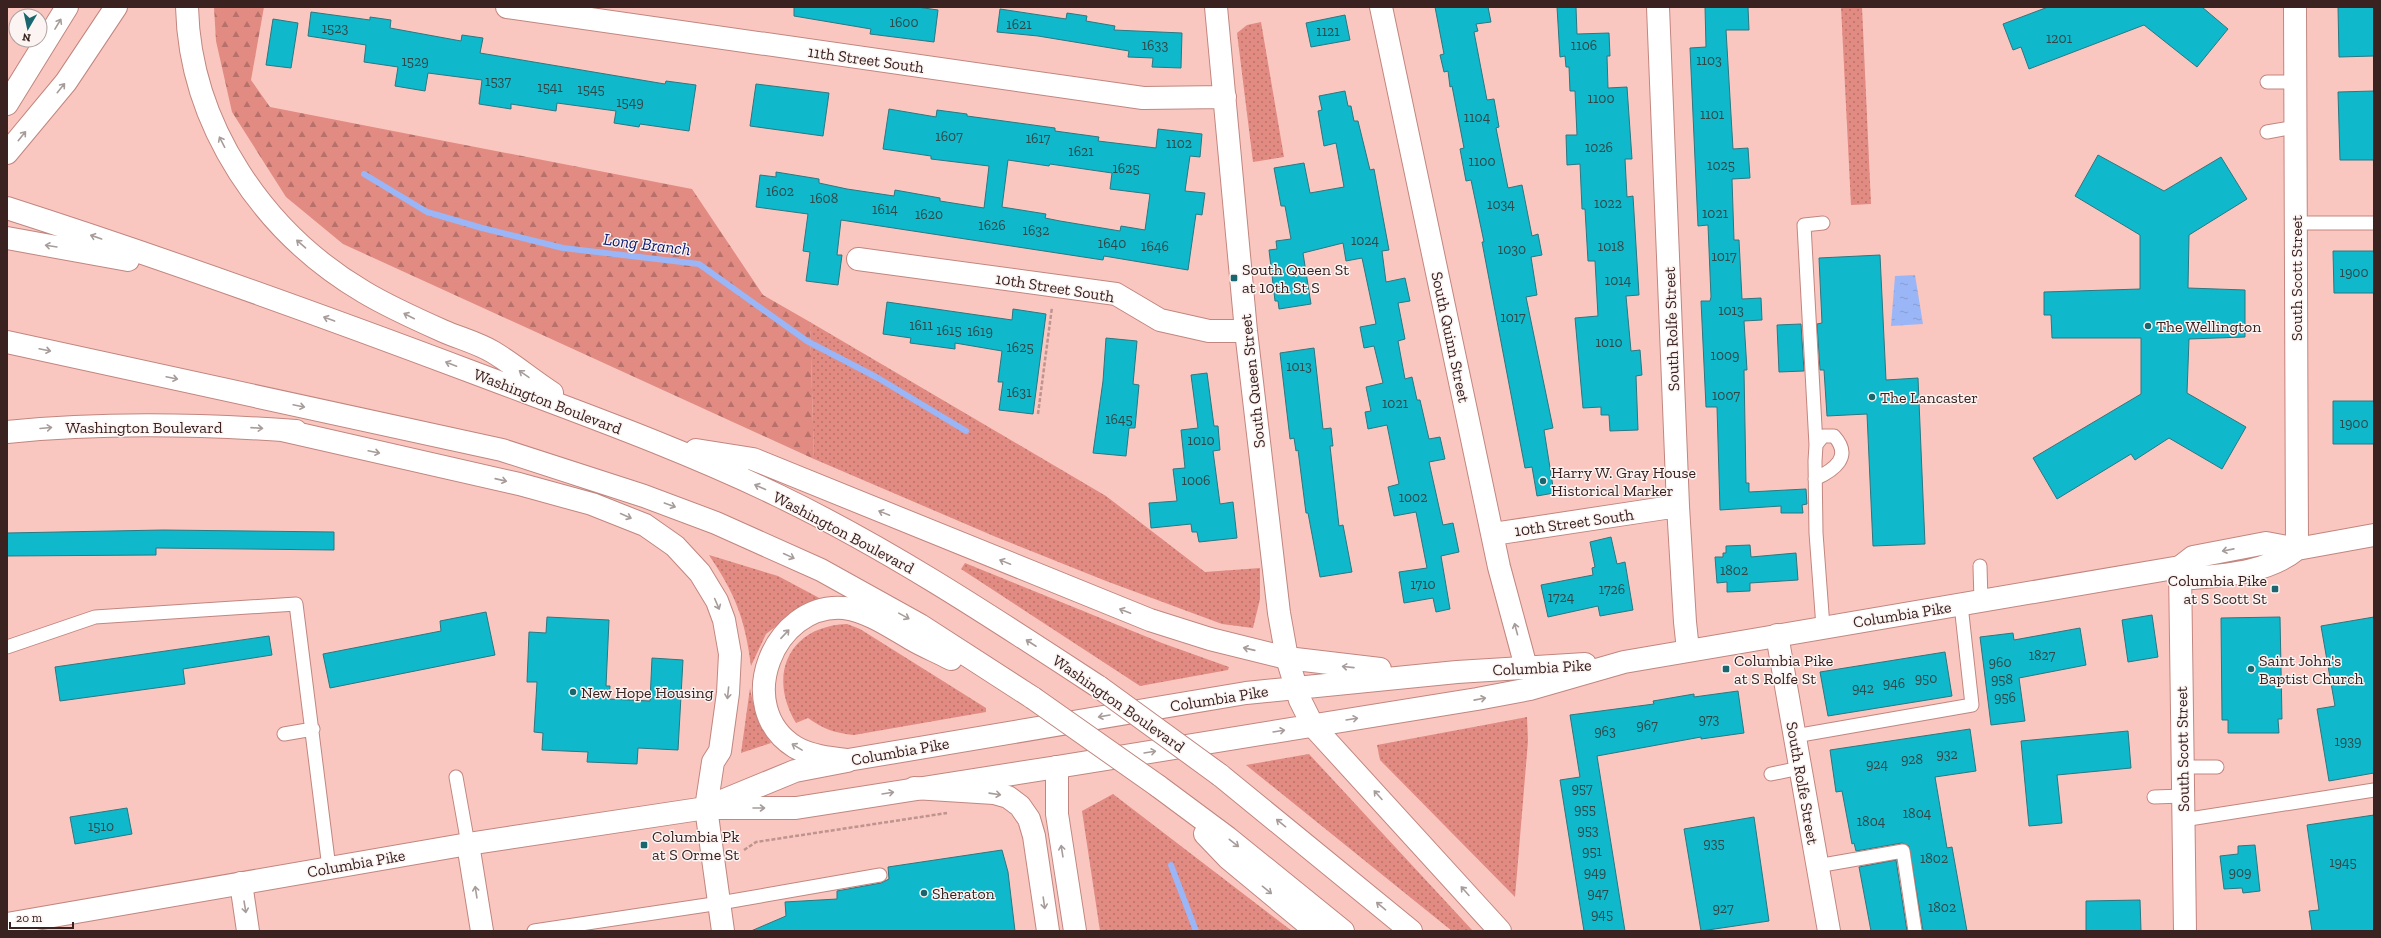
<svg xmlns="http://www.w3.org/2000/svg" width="2381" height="938" viewBox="0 0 2381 938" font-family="'Zilla Slab',serif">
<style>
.grass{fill:url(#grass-dots)}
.forest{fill:url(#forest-firs)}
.water{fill:url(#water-ripples)}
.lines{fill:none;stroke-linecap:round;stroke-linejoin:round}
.stream{stroke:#9bb6f6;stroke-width:6}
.building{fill:#0fb8ca;stroke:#2c7781;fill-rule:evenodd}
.service-casing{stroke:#c1867f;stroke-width:15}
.minor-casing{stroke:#c1867f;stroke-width:24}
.tertiary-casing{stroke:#c1867f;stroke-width:24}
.secondary-casing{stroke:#c1867f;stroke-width:24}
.primary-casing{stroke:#c1867f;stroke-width:24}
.motorway-casing{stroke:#c1867f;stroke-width:24}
.path{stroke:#be948e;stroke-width:2.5;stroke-dasharray:4 2;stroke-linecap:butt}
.service{stroke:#fff;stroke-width:13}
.minor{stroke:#fff;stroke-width:22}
.tertiary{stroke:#fff;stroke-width:22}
.secondary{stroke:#fff;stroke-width:22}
.primary{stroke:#fff;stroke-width:22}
.motorway{stroke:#fff;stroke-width:22}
.motorway-bridge-casing{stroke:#c1867f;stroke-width:24;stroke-linecap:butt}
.motorway-bridge{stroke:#fff;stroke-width:22}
.oneway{stroke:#a69c9a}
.poi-dot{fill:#19666f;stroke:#fbf4f3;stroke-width:1.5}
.labels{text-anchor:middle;stroke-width:3;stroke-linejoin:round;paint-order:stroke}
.number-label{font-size:14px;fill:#2e484a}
.street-label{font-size:16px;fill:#39221f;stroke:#fbf4f3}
.poi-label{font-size:16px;fill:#39221f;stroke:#fbf4f3;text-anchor:start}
.water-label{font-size:17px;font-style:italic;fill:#0a1972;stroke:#fbf4f3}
</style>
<defs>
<pattern id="grass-dots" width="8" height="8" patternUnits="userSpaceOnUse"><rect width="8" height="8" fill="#e18b82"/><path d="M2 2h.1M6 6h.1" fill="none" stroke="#b7716a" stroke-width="1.8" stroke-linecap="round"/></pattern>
<pattern id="forest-firs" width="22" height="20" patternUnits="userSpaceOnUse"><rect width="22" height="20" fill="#e18b82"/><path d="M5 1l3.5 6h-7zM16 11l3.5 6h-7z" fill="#b7716a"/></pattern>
<pattern id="water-ripples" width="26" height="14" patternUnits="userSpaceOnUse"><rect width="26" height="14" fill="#9bb6f6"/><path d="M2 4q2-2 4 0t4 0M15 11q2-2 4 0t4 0" fill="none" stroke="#869cd2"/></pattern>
</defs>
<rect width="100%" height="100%" fill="#fac7c0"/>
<path class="grass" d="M1841 7H1862L1871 204 1851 205Z
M1261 22 1284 157 1253 162 1237 33 1247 25Z
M810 322 1106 496 1205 572 1260 568V599L1253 628 1222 624 1106 581 996 537 814 459Z
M709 555 778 576 825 601 801 607 766 634 751 666C745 618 735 594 709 555Z
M965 563 1162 643 1229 667 1228 670 1140 686 961 569Z
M847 624 860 629 986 708V712L854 735C835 733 823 729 808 718L796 723C767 675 789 626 847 624Z
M750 688C754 709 758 725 771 743L741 753Z
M1527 717 1528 741 1515 897 1380 760 1377 745Z
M1309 754 1473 931H1452L1246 765Z
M1113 794 1292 931H1100L1082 811Z"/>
<path class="forest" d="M214 7H264L251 80 270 107 692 189 763 295 810 322 814 459 343 244 286 197 232 112 216 41Z"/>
<path class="water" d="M1915 275 1923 324 1891 326 1895 276Z"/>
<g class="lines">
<path class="stream" d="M364 174 427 212 482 228 563 248 699 264 807 341 878 378 966 431
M1171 865 1196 931"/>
</g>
<path class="building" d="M794 7H917L938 10 934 42 870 34 871 29 794 16Z
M1435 7H1488L1491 22 1476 24 1478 31 1474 32 1487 100 1494 99 1499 127 1496 128 1508 188 1522 185 1532 236 1538 234 1542 255 1531 257 1537 295 1526 297 1553 428 1544 430 1554 493 1537 496 1532 467 1525 468 1482 242H1484L1471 180 1466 181 1460 149 1464 148 1452 86 1450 87 1448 71 1444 72 1440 55 1444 54Z
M1557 7H1576L1577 34 1609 33 1610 56H1607L1608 88 1627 87 1632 159H1625L1627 197 1633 196 1639 295 1626 296 1631 351 1640 350 1642 375 1636 376 1638 430 1610 431 1609 415H1601V407L1583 408 1575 318 1598 316 1595 261H1588L1585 209H1582L1580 164 1567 165 1566 135H1577L1575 91H1570L1569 67H1566L1565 56 1560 57Z
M1705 7H1748L1749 30H1726L1733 149 1748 148 1750 178 1732 179 1734 240H1739L1742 299 1761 298 1762 320 1744 321 1747 370H1744L1746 483H1749V492L1806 489 1807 504 1802 505 1803 513H1781V506L1720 510 1717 407H1706L1701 301H1710L1711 297 1708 225 1698 226 1690 48 1706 47Z
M2048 7H2202L2228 29 2197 67 2144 25 2029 69 2021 47 2013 50 2003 24Z
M2338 7H2374V56L2339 57Z
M1000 9 1066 19 1067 13 1087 16 1086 21 1115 26 1114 30 1182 33 1181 68 1152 67 1153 58 1128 57 1129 51 1038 36 997 32Z
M311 12 370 20V17L391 20 390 28 461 41 462 35 483 38 480 53 665 84 666 81 696 85 689 131 640 124 639 127 614 123 616 111 557 103 556 111 511 104V109L479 104 482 80 428 73 425 91 395 86 398 67 364 62 366 45 308 36Z
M1345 15 1350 40 1311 47 1306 23Z
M273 19 298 23 291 68 266 65Z
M756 84 829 93 823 136 750 126Z
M1345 91 1348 106H1351L1354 121H1358L1370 170 1374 169 1389 250 1382 251 1386 282 1405 278 1410 301 1398 303 1405 339 1398 341 1405 379 1412 377 1417 400H1420L1429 439 1440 437 1445 459 1429 462 1443 525 1453 523 1459 552 1441 556 1450 609 1436 612 1433 598 1404 603 1399 572 1427 568 1416 512 1394 516 1388 487 1399 484 1387 425 1368 429 1365 412 1371 411 1366 387 1383 383 1374 346 1364 348 1360 327 1376 324 1362 258 1346 261 1343 243 1303 253 1311 304 1279 309 1278 301H1275L1269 250 1277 249 1276 241 1291 239 1285 206H1281L1274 168 1304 163 1310 193 1344 187 1336 143 1324 146 1318 111 1322 110 1319 96Z
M2374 91V160H2340L2338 92Z
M889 109 936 117 937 110 967 114V116L1055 128V131L1099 137 1098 141 1156 148 1158 129 1202 134 1200 157 1190 156 1185 191 1205 193 1202 215 1196 214 1188 270 1104 256 1103 260 841 220 837 255H842L838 285 806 281 810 252 803 251 808 214 756 207 760 175 776 177V172L819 179V183L847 189 894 196 895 190 940 198V201L984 208 989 166 931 159V156L883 149ZM1008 160 1049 166 1050 164 1112 173 1110 189 1150 194 1145 230 1121 226 1120 231 1060 221 1045 218 1046 214 1002 207Z
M2098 155 2164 191 2221 157 2247 199 2189 235 2188 288 2245 290V337L2189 339 2187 393 2246 427 2222 469 2169 438 2135 460 2131 454 2057 499 2033 458 2141 394V338H2052L2051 315H2044V292L2140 289V235L2075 196Z
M2333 251H2374V293H2334Z
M1880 255 1886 380 1918 378 1925 544 1873 546 1867 414 1827 416 1824 370H1820L1817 324 1822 323 1819 258Z
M887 302 1012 320 1013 309 1046 314 1033 414 999 410 1003 382H998L1002 351 955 343V349L910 343 911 338 883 334Z
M1801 324 1804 371 1779 372 1777 325Z
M1106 338 1137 341 1133 384 1139 385 1135 428H1129L1126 456 1093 453 1103 381Z
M1314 348 1323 429 1331 428 1333 446H1330L1339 526 1343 525 1352 572 1320 577 1308 513H1306L1298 450 1296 451 1294 438 1290 439 1280 353Z
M1207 373 1214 426H1218L1220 450 1213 451 1220 504 1233 502 1237 538 1199 542 1197 532H1192L1191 524 1151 528 1149 503 1177 501 1173 469 1185 468 1181 430 1198 428 1191 375Z
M2333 401H2374V444H2333Z
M163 530 334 532V550L156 548V555L7 556V533Z
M1611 537 1617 564 1625 562 1633 610 1600 616 1598 606 1548 617 1541 585 1593 575 1592 568 1595 567 1590 542Z
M1750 545 1751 557 1796 553 1798 580 1750 583V591L1727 592V582L1717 583 1715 557H1723V553H1726V546Z
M486 612 495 655 330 688 323 654 441 631 440 621Z
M2152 615 2158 657 2128 662 2122 620Z
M547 617 609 620 606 686H610L609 699 650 701 652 658 683 660 678 750 638 748 637 764 587 762 588 752 542 750 543 733 534 732 537 682H527L529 632 546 633Z
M2280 617 2282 719H2278L2279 733H2228V720H2222L2221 618Z
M2374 617V773L2329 781 2317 709 2335 706 2321 626Z
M2080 628 2086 665 2019 678 2025 721 1991 725 1980 637 2013 633 2014 640Z
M269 636 272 655 183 669 185 684 60 701 55 667Z
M1945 652 1952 696 1828 716 1820 672Z
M1738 691 1744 733 1701 739V737L1597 756 1625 931H1584L1560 780 1580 777 1570 715 1654 704 1653 701 1694 694V697Z
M1970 729 1976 771 1935 777 1947 848 1952 847 1967 931H1923L1909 846 1902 843 1856 851 1854 843 1852 844 1842 791 1836 792 1830 750Z
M2128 731 2131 768 2057 775 2062 823 2029 826 2021 741Z
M127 808 132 834 75 844 70 817Z
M2374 815V931H2312L2309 911 2319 910 2307 825Z
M1754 817 1769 921 1701 931 1684 829Z
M2255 845 2260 891 2243 893 2242 888 2224 889 2220 856 2238 854V846Z
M1002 850 1008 872 1015 931H751L786 916 785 902 837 899V891L881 883 889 879 888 867Z
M1896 860 1907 931H1871L1859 867Z
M2140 900 2141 931H2086V901Z"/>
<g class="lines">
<defs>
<path id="service" d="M2267 82H2295
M2267 132 2295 127
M2296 223H2374
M1816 445 1804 225 1823 223
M1815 479C1834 470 1853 457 1834 436H1823L1816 445 1815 461 1816 533 1823 627
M1980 566 1981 601
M7 647 95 617 296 604 329 868
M284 734 313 729
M1795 736 1972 705 1961 605
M2183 767H2217
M1771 774 1800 768
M456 777 468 844
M2154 797 2183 796
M2183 820 2374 790
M1817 866 1903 851 1915 931
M534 931 720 903 880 875"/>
<path id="minor" d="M507 7 1143 98 1225 97
M1216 7 1246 331 1279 613 1287 658
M1381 7 1499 567 1526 667
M1658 7 1678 506 1685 622 1688 650
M2295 7 2297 549
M858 259 1116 294 1160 320 1209 331H1246
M1493 534 1678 506
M2180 567 2185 931
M1777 635 1829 931
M468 844 482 931
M241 883 248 931"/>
<path id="tertiary" d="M706 808 723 931"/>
<path id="secondary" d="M717 803 795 771 847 761
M7 924 468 844 706 808H796L1057 767"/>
<path id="primary" d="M2180 567 2193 578C2228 575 2269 572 2297 549
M1313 726 1300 700 1287 658 1380 669
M848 760 1246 693 1457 672 1585 664
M1057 767 1477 699 1530 689 1624 662 2180 567 2193 557 2266 543 2297 549 2374 535"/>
<path id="motorway" d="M187 7C190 126 264 233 364 292 389 307 416 319 443 331 459 338 478 343 493 352 513 364 532 380 552 393
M7 104 67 7
M7 153 66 82 116 7
M7 208C163 258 318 314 472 372 575 411 680 448 779 496 891 550 995 619 1099 687
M7 238 128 260
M7 342 502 450 644 496 716 523 821 570 920 625 1033 698
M282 430 519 484 592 504 645 525 675 546 700 573 717 601 724 620 730 654 728 693 720 751 713 762 706 808
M7 432C104 422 199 424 296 431
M696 450 753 459 1150 620 1210 639 1287 658
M1313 726 1500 931
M848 760C830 758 810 756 795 747 732 708 773 602 844 608 868 611 892 628 913 640 925 647 938 652 951 659
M1057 767V814L1075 931
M1220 775 1411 931
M1158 786 1228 838 1343 931
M914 788 994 793 1008 797 1020 806 1029 819 1034 836 1048 931
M1205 834 1228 858 1316 931"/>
</defs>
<use href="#service" class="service-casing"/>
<use href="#minor" class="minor-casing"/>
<use href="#tertiary" class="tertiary-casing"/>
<use href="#secondary" class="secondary-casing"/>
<use href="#primary" class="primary-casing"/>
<use href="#motorway" class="motorway-casing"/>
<path class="path" d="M1038 414 1052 307
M744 850 756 842 947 813"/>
<use href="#service" class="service"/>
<use href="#minor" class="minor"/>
<use href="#tertiary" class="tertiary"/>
<use href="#secondary" class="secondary"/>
<use href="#primary" class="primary"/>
<use href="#motorway" class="motorway"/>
<defs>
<path id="motorway-bridge" d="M1099 687 1220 775
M1033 698 1158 786"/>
</defs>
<use href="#motorway-bridge" class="motorway-bridge-casing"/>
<use href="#motorway-bridge" class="motorway-bridge"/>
</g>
<defs><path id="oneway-shaft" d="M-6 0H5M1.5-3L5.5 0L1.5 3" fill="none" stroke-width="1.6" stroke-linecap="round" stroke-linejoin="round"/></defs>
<g class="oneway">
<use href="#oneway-shaft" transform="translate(58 24) rotate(-59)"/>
<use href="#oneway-shaft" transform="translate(61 88) rotate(-51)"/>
<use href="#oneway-shaft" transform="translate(22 136) rotate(-51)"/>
<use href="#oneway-shaft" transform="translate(222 142) rotate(-117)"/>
<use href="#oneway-shaft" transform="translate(96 237) rotate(-161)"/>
<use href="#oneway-shaft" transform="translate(301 244) rotate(-139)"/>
<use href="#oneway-shaft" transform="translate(51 246) rotate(-171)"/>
<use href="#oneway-shaft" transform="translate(409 316) rotate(-153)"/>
<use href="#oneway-shaft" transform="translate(329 319) rotate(-160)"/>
<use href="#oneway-shaft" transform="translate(45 350) rotate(12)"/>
<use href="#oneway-shaft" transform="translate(451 364) rotate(-159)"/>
<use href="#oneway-shaft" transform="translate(524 374) rotate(-145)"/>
<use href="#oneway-shaft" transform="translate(172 378) rotate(12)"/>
<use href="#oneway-shaft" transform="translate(299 406) rotate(12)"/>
<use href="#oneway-shaft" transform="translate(46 428) rotate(-5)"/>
<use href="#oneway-shaft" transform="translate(257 428) rotate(4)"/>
<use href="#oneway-shaft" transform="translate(374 452) rotate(12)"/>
<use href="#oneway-shaft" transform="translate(501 480) rotate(13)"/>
<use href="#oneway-shaft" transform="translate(760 487) rotate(-156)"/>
<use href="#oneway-shaft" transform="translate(670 505) rotate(20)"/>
<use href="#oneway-shaft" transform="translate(884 513) rotate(-158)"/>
<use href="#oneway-shaft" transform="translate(626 516) rotate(24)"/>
<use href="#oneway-shaft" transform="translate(2228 550) rotate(169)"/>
<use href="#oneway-shaft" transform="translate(789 556) rotate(25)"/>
<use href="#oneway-shaft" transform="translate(1005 562) rotate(-158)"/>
<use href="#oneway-shaft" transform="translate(717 604) rotate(67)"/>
<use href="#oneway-shaft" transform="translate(1125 611) rotate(-159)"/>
<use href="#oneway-shaft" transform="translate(904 616) rotate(29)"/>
<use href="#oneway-shaft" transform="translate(1516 629) rotate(-105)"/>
<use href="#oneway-shaft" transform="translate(785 634) rotate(-47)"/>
<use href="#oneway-shaft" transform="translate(1031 643) rotate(-147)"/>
<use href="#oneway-shaft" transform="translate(1249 649) rotate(-167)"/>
<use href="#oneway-shaft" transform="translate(1348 667) rotate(-174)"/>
<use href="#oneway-shaft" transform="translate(728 693) rotate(96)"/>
<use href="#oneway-shaft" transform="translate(1480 699) rotate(-11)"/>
<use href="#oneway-shaft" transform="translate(1104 716) rotate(170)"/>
<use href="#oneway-shaft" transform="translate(1352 719) rotate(-9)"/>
<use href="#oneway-shaft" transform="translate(1279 731) rotate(-9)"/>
<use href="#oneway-shaft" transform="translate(797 747) rotate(-149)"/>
<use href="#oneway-shaft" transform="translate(1150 752) rotate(-9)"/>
<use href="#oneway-shaft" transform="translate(888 793) rotate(-9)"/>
<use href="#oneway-shaft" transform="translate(995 794) rotate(8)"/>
<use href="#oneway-shaft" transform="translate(1378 795) rotate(-132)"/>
<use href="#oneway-shaft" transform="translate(759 808)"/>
<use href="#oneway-shaft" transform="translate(1281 823) rotate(-141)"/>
<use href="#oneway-shaft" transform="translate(1234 843) rotate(38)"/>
<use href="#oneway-shaft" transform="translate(1062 851) rotate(-99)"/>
<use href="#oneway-shaft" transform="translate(1267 890) rotate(39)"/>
<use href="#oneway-shaft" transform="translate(1465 891) rotate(-132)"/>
<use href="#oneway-shaft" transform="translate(476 892) rotate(-99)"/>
<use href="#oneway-shaft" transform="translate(1044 903) rotate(82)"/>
<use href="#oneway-shaft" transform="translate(1381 906) rotate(-140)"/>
<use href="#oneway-shaft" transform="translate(245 907) rotate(81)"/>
</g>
<g class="poi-dot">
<rect x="1230" y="274" width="8" height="8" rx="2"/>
<circle cx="2148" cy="326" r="4"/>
<circle cx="1872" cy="397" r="4"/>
<circle cx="1543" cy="481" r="4"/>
<rect x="2271" y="585" width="8" height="8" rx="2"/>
<rect x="1722" y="665" width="8" height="8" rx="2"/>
<circle cx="2251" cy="669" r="4"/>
<circle cx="573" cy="692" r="4"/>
<rect x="640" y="841" width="8" height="8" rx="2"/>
<circle cx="924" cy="893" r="4"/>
</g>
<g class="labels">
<g class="number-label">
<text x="904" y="27">1600</text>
<text x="1019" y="29">1621</text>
<text x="335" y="33">1523</text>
<text x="1328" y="36">1121</text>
<text x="2059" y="43">1201</text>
<text x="1155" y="50">1633</text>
<text x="1584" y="50">1106</text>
<text x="1709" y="65">1103</text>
<text x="415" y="66">1529</text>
<text x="498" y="86">1537</text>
<text x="550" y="92">1541</text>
<text x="591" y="94">1545</text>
<text x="1601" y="103">1100</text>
<text x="630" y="107">1549</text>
<text x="1712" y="119">1101</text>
<text x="1477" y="122">1104</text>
<text x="949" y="141">1607</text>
<text x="1038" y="143">1617</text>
<text x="1179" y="148">1102</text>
<text x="1599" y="152">1026</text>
<text x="1081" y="156">1621</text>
<text x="1482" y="166">1100</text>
<text x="1721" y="170">1025</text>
<text x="1126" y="173">1625</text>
<text x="780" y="196">1602</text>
<text x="824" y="203">1608</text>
<text x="1608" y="208">1022</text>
<text x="1501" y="209">1034</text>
<text x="885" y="214">1614</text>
<text x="1715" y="218">1021</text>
<text x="929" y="219">1620</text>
<text x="992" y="230">1626</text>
<text x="1036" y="235">1632</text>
<text x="1365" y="245">1024</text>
<text x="1112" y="248">1640</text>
<text x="1155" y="251">1646</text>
<text x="1611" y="251">1018</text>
<text x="1512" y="254">1030</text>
<text x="1724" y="261">1017</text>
<text x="2354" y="277">1900</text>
<text x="1618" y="285">1014</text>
<text x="1731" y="315">1013</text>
<text x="1513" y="322">1017</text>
<text x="921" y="330">1611</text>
<text x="949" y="335">1615</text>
<text x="980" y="336">1619</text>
<text x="1609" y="347">1010</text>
<text x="1020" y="352">1625</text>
<text x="1725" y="360">1009</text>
<text x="1299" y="371">1013</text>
<text x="1019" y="397">1631</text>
<text x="1726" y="400">1007</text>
<text x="1395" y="408">1021</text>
<text x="1119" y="424">1645</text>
<text x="2354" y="428">1900</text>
<text x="1201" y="445">1010</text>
<text x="1196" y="485">1006</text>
<text x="1413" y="502">1002</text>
<text x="1734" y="575">1802</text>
<text x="1423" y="589">1710</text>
<text x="1612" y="594">1726</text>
<text x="1561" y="602">1724</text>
<text x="2042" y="660">1827</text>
<text x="2000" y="667">960</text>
<text x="1926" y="683">950</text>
<text x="2002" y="684">958</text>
<text x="1894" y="688">946</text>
<text x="1863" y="693">942</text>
<text x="2005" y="702">956</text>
<text x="1709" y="724">973</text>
<text x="1647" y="730">967</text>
<text x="1605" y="736">963</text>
<text x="2348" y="746">1939</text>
<text x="1947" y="759">932</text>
<text x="1912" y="764">928</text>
<text x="1877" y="769">924</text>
<text x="1582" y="793">957</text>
<text x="1585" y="814">955</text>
<text x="1917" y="818">1804</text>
<text x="1871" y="826">1804</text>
<text x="101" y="831">1510</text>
<text x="1588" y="835">953</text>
<text x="1714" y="848">935</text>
<text x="1592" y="856">951</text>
<text x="1934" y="863">1802</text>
<text x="2343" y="867">1945</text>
<text x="1595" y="877">949</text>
<text x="2240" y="877">909</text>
<text x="1598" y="898">947</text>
<text x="1942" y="912">1802</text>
<text x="1723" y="913">927</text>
<text x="1602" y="919">945</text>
</g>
<g class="street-label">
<text transform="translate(866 59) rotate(8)" y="6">11th Street South</text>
<text transform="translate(2296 278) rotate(-90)" y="6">South Scott Street</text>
<text transform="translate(1055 287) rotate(9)" y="6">10th Street South</text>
<text transform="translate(1671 329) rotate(-92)" y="6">South Rolfe Street</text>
<text transform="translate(1451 337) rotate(78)" y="6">South Quinn Street</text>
<text transform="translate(1252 381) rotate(-96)" y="6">South Queen Street</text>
<text transform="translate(548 401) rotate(21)" y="6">Washington Boulevard</text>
<text x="144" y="433">Washington Boulevard</text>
<text transform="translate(1574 522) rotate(-8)" y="6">10th Street South</text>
<text transform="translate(844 532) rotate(28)" y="6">Washington Boulevard</text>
<text transform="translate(1902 614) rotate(-9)" y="6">Columbia Pike</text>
<text transform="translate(1542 667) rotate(-3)" y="6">Columbia Pike</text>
<text transform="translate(1219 698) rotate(-9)" y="6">Columbia Pike</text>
<text transform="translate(1119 703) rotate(35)" y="6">Washington Boulevard</text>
<text transform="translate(2182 749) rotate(-91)" y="6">South Scott Street</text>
<text transform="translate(900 751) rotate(-10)" y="6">Columbia Pike</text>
<text transform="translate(1803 783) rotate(80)" y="6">South Rolfe Street</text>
<text transform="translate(356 863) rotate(-10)" y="6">Columbia Pike</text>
</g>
<g class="poi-label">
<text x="1242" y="275">South Queen St<tspan x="1242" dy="18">at 10th St S</tspan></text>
<text x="2156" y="332">The Wellington</text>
<text x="1880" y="403">The Lancaster</text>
<text x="1551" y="478">Harry W. Gray House<tspan x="1551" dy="18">Historical Marker</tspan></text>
<text x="2267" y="586" text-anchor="end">Columbia Pike<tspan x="2267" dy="18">at S Scott St</tspan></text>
<text x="1734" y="666">Columbia Pike<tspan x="1734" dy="18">at S Rolfe St</tspan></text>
<text x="2259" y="666">Saint John's<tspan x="2259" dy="18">Baptist Church</tspan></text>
<text x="581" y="698">New Hope Housing</text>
<text x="652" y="842">Columbia Pk<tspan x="652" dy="18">at S Orme St</tspan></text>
<text x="932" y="899">Sheraton</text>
</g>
<g class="water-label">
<text transform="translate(647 244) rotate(7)" y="6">Long Branch</text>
</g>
</g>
<rect width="2381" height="938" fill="none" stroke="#39221f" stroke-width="16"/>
<g transform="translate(28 28) rotate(189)"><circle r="19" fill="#fbf4f3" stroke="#ada09e"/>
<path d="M0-3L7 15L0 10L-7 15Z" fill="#19666f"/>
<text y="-6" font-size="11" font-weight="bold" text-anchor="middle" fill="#39221f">N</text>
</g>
<path d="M10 922v6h63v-6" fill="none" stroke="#39221f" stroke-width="2"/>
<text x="16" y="922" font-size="12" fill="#39221f" stroke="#fbf4f3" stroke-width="3" paint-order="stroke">20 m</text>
</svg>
